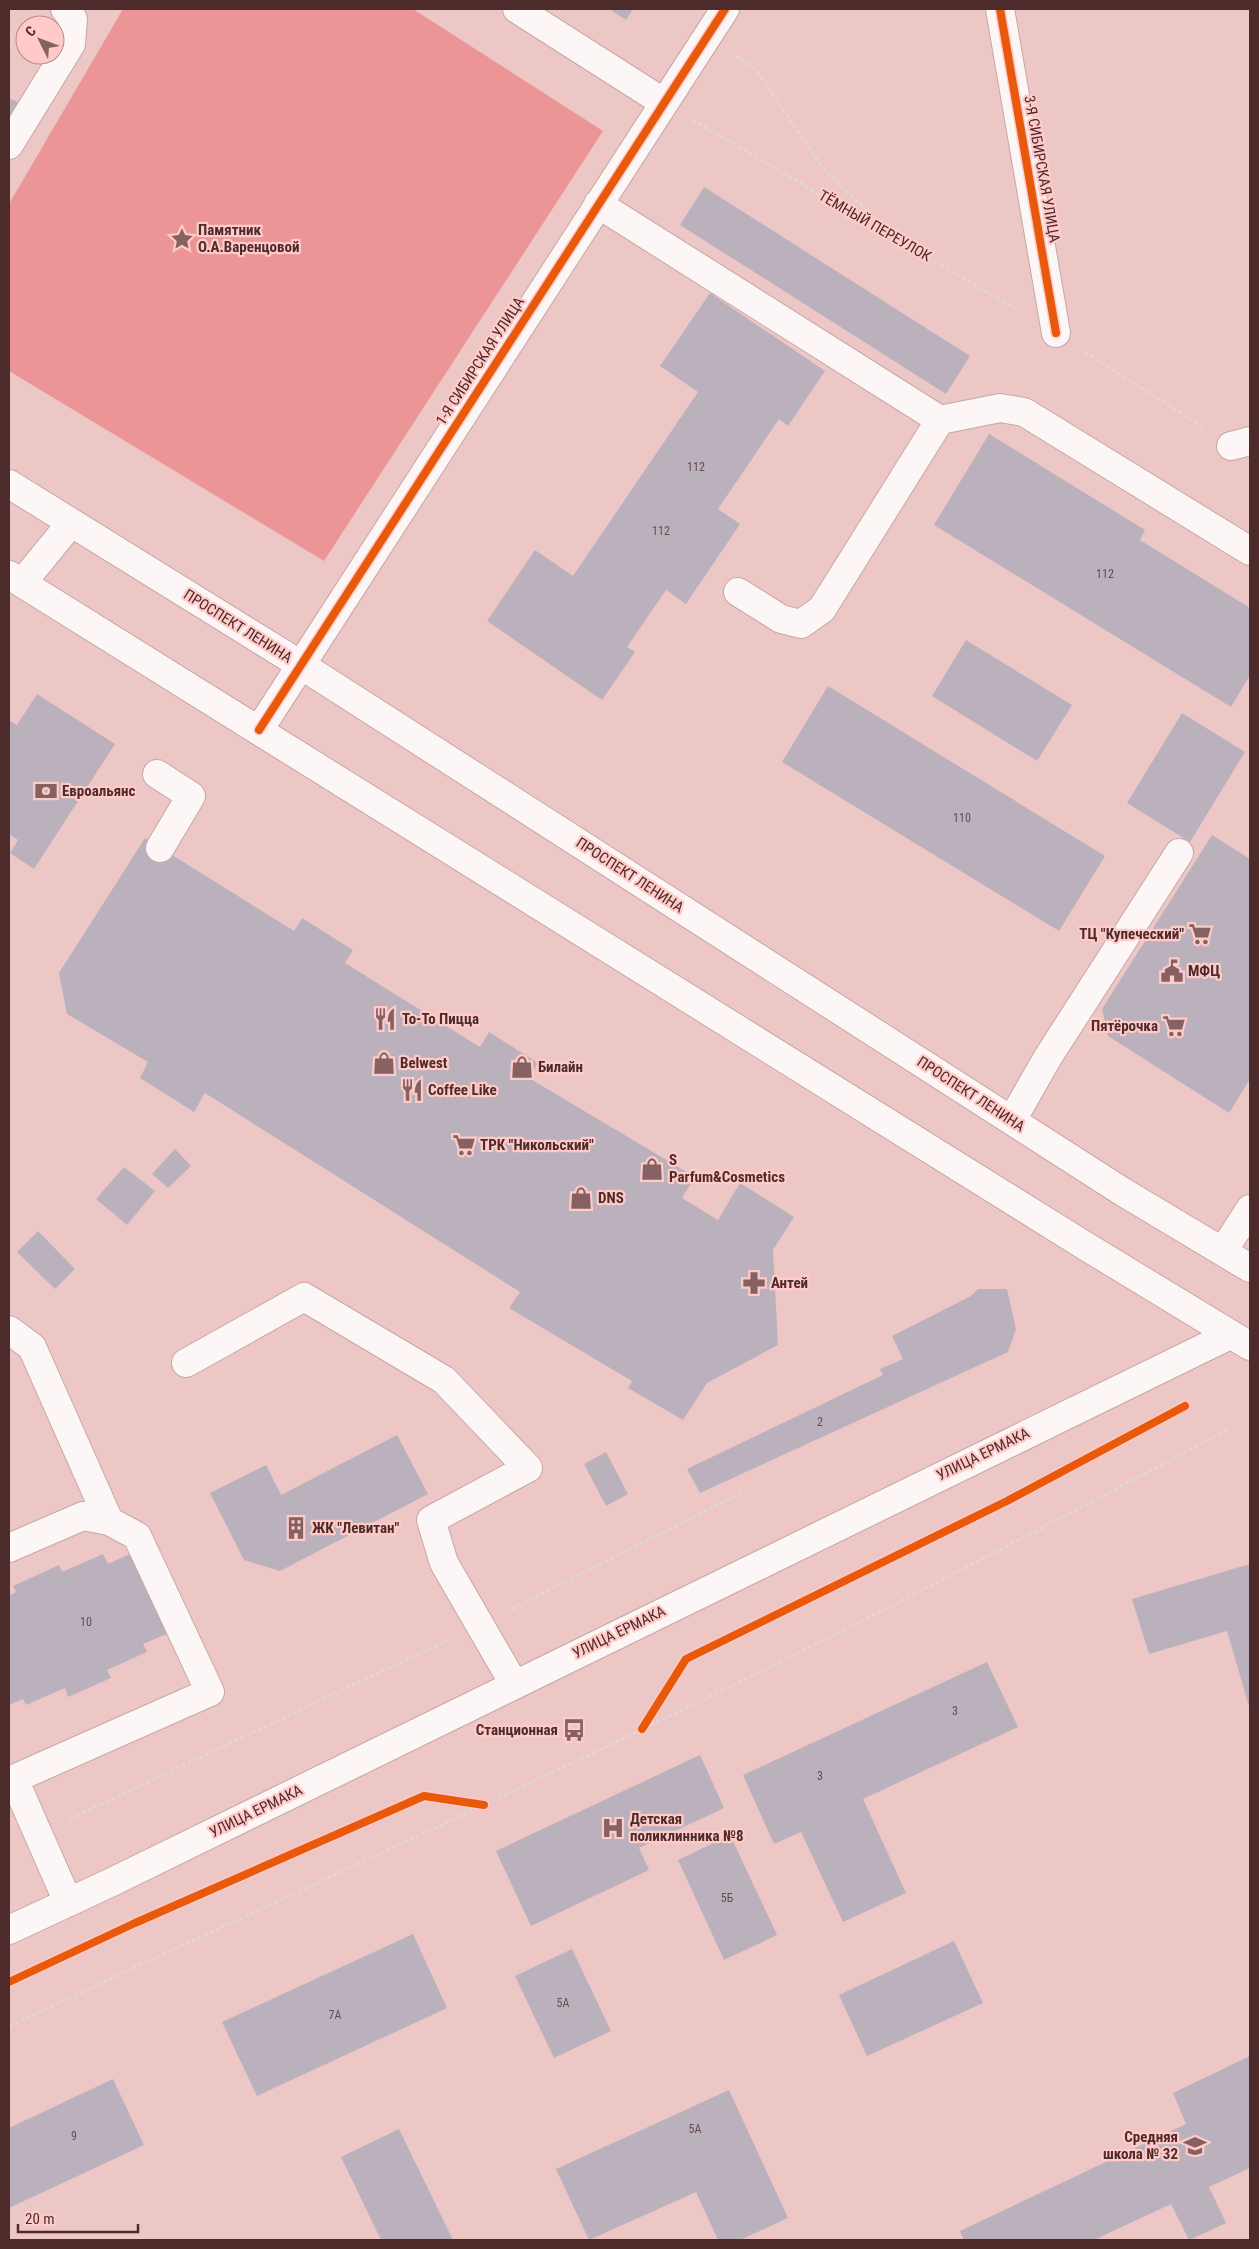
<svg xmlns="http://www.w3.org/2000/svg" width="1259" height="2249" viewBox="0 0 1259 2249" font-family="'Roboto Condensed',sans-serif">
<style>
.forest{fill:#ec9597}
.building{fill:#bbb1bd}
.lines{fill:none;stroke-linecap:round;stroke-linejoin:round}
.minor-casing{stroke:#c7a7a5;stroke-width:30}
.major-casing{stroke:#c7a7a5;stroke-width:30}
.highway-casing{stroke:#c7a7a5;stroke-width:30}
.path{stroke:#e2d5d5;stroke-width:3;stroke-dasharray:4 2.5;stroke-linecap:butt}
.minor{stroke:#fcf7f6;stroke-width:28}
.major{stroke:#fcf7f6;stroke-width:28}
.highway{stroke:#fcf7f6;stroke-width:28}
.cycleway-casing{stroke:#ffcac8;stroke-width:11}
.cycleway{stroke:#e8590c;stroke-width:8}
.labels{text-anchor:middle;stroke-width:4.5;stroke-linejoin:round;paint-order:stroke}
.number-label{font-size:12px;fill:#684c50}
.street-label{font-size:15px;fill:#4d2b2b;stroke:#ffcac8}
.poi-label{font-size:15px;font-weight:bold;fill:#4d2b2b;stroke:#ffcac8;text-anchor:start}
</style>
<rect width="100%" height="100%" fill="#ecc7c6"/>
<path class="forest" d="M123 9H413L603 131 324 561 9 371V204Z"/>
<path class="building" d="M609 9H633L626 20Z
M9 98 20 103 9 122Z
M704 187 970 356 946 394 680 225Z
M710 293 825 371 788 426 779 419 718 509 740 524 686 604 666 590 627 647 635 652 602 700 487 621 535 550 573 576 698 392 660 366Z
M989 434 1145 530 1140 540 1250 608V675L1231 707 934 525Z
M966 640 1072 705 1037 761 932 696Z
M828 686 1105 856 1059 931 782 762Z
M37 694 115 744 34 869 10 853 18 840 9 834V720L17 725Z
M1182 713 1245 752 1190 842 1127 803Z
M1212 835 1250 859V1079L1229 1113 1108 1036 1102 1009Z
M145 838 294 931 302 918 353 950 345 963 480 1047 489 1032 538 1063 529 1078 695 1177 682 1198 718 1220 740 1183 794 1217 773 1250 778 1345 707 1383 683 1420 628 1388 632 1381 509 1308 520 1292 205 1093 194 1112 140 1078 148 1062 67 1014 59 973Z
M175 1149 191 1166 168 1188 152 1174Z
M124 1167 155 1191 127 1225 96 1199Z
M38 1231 75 1269 55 1289 17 1252Z
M978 1289H1007L1016 1329 1008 1352 700 1493 687 1469 883 1375 880 1369 903 1359 892 1336 971 1296Z
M397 1435 428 1494 280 1571 244 1560 210 1493 266 1465 281 1495Z
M606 1452 628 1494 606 1506 584 1464Z
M132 1553 169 1633 143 1644 147 1652 107 1670 111 1678 68 1697 65 1688 26 1705 23 1699 9 1705V1596L16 1592 13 1586 59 1565 62 1572 103 1554 108 1564Z
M1250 1564V1710L1227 1631 1149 1654 1132 1599Z
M987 1662 1018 1727 863 1799 906 1893 843 1922 801 1832 774 1844 743 1775Z
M700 1755 724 1808 639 1848 649 1870 531 1926 496 1851Z
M730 1835 777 1935 724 1960 678 1860Z
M413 1934 447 2008 257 2096 222 2022Z
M954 1941 983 2003 867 2056 839 1995Z
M572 1949 611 2031 554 2058 515 1976Z
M1250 2056V2168L1209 2187 1226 2223 1189 2240 1171 2204 1094 2240H964L960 2231 1186 2124 1173 2093Z
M113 2079 144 2145 9 2208V2128Z
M729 2090 788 2218 740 2240H718L696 2192 589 2240 556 2169Z
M399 2129 453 2240H381L341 2157Z"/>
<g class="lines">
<defs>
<path id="minor" d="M517 9 663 102
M1000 9 1056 333
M9 145 71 44 73 19 65 9
M598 204 940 420 822 609 801 624 781 619 738 592
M940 420 1000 408 1024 412 1250 551
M1231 446 1250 441
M259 730 725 9
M157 774 191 796 160 848
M1012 1120 1048 1057 1179 853
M1223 1251 1250 1209
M9 1330 32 1347 109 1521
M186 1363 304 1297 444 1380 528 1468 431 1520 444 1563 514 1684
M9 1548 83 1516 109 1521 137 1536 210 1692 9 1781
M14 1779 68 1902"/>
<path id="major" d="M9 1930 114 1881 1230 1335"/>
<path id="highway" d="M9 484 301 665 1123 1192 1250 1268
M9 575 1087 1247 1250 1346
M22 583 71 523"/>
</defs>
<use href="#minor" class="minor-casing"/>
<use href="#major" class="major-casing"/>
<use href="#highway" class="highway-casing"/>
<path class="path" d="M736 56 755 68 822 167 887 231
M693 120 1016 309
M1085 352 1202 427
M512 1609 741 1493
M70 1819 448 1640
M9 2026C240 1918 472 1813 700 1701 878 1614 1054 1523 1228 1429"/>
<use href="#minor" class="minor"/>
<use href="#major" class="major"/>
<use href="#highway" class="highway"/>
<defs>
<path id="cycleway" d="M1000 9 1056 333
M259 730 725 9
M642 1729 686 1659 1007 1501 1185 1406
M9 1982 135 1923 424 1796 484 1805"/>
</defs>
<use href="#cycleway" class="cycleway-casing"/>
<use href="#cycleway" class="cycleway"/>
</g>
<defs>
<symbol id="sight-bare" viewBox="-9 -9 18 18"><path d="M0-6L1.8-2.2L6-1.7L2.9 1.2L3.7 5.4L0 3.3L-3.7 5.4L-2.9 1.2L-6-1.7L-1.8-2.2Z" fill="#856261" stroke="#ffcac8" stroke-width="2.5" paint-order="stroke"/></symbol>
<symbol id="bank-bare" viewBox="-9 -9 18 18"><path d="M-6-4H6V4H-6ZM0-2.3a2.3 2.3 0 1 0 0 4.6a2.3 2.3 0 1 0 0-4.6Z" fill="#856261" stroke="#ffcac8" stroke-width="2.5" paint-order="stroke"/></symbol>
<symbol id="supermarket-bare" viewBox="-9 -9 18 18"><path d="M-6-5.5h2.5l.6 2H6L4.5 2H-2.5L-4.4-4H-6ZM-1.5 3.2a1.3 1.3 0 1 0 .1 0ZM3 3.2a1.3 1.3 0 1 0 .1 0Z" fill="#856261" stroke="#ffcac8" stroke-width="2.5" paint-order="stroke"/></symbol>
<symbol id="civic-bare" viewBox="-9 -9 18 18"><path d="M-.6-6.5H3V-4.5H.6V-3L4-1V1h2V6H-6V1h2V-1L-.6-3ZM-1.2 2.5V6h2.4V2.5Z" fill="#856261" stroke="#ffcac8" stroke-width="2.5" paint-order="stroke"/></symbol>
<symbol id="restaurant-bare" viewBox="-9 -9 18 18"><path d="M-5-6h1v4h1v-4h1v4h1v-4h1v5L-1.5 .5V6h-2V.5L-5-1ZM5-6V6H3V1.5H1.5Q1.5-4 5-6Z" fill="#856261" stroke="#ffcac8" stroke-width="2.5" paint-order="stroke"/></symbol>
<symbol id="shop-bare" viewBox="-9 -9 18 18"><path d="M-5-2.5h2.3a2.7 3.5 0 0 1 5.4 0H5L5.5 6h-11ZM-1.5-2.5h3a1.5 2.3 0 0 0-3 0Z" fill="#856261" stroke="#ffcac8" stroke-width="2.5" paint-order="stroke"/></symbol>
<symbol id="pharmacy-bare" viewBox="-9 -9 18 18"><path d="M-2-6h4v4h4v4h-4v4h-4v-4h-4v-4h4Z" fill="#856261" stroke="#ffcac8" stroke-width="2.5" paint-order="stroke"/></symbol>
<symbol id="building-bare" viewBox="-9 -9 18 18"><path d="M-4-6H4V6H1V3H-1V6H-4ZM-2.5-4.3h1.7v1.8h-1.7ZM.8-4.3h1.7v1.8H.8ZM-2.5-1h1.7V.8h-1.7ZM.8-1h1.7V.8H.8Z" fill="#856261" stroke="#ffcac8" stroke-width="2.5" paint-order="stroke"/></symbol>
<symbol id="bus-bare" viewBox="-9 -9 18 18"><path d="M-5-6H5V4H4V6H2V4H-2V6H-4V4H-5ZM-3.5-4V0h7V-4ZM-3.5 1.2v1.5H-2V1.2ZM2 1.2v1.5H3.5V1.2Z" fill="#856261" stroke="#ffcac8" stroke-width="2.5" paint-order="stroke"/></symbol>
<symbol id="hospital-bare" viewBox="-9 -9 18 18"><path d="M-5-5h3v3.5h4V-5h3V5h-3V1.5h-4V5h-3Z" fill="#856261" stroke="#ffcac8" stroke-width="2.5" paint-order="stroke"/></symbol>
<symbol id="school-bare" viewBox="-9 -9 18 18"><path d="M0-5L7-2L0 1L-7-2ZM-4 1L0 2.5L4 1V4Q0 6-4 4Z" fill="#856261" stroke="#ffcac8" stroke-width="2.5" paint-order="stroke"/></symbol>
</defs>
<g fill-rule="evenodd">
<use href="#sight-bare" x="166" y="223" width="32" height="32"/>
<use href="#bank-bare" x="30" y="775" width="32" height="32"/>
<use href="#supermarket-bare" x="1184" y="918" width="32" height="32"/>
<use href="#civic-bare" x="1156" y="955" width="32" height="32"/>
<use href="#restaurant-bare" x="369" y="1003" width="32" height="32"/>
<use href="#supermarket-bare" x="1158" y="1010" width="32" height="32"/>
<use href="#shop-bare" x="368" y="1047" width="32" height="32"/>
<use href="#shop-bare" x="506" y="1051" width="32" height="32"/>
<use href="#restaurant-bare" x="396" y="1074" width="32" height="32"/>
<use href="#supermarket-bare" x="448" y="1129" width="32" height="32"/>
<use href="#shop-bare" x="636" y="1153" width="32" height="32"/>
<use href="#shop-bare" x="565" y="1182" width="32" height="32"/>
<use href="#pharmacy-bare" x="738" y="1267" width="32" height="32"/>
<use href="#building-bare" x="280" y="1512" width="32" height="32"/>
<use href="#bus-bare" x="558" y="1714" width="32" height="32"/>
<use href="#hospital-bare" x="597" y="1812" width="32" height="32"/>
<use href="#school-bare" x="1179" y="2130" width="32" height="32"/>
</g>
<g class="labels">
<g class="number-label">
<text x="696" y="471">112</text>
<text x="661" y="535">112</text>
<text x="1105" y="578">112</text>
<text x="962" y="822">110</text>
<text x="820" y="1426">2</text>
<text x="86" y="1626">10</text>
<text x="955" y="1715">3</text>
<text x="820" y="1780">3</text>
<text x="727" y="1902">5Б</text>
<text x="563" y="2007">5А</text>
<text x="335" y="2019">7А</text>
<text x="695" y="2133">5А</text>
<text x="74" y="2140">9</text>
</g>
<g class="street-label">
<text transform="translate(1042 169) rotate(80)" y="5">3-Я СИБИРСКАЯ УЛИЦА</text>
<text transform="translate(875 226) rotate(30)" y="5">ТЁМНЫЙ ПЕРЕУЛОК</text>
<text transform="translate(480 361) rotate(-57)" y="5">1-Я СИБИРСКАЯ УЛИЦА</text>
<text transform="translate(238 626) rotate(32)" y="5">ПРОСПЕКТ ЛЕНИНА</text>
<text transform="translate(630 875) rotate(33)" y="5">ПРОСПЕКТ ЛЕНИНА</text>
<text transform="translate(971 1094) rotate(33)" y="5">ПРОСПЕКТ ЛЕНИНА</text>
<text transform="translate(983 1454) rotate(-26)" y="5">УЛИЦА ЕРМАКА</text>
<text transform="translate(619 1632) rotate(-26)" y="5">УЛИЦА ЕРМАКА</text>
<text transform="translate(256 1811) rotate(-26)" y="5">УЛИЦА ЕРМАКА</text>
</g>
<g class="poi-label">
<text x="198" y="235">Памятник<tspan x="198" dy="17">О.А.Варенцовой</tspan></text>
<text x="62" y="796">Евроальянс</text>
<text x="1184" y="939" text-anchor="end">ТЦ "Купеческий"</text>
<text x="1188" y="976">МФЦ</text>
<text x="402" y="1024">То-То Пицца</text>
<text x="1158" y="1031" text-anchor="end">Пятёрочка</text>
<text x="400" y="1068">Belwest</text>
<text x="538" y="1072">Билайн</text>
<text x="428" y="1095">Coffee Like</text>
<text x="480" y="1150">ТРК "Никольский"</text>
<text x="669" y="1165">S<tspan x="669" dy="17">Parfum&amp;Cosmetics</tspan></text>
<text x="598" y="1203">DNS</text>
<text x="771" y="1288">Антей</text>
<text x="312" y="1533">ЖК "Левитан"</text>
<text x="558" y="1735" text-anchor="end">Станционная</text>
<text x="630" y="1824">Детская<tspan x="630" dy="17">поликлинника №8</tspan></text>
<text x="1178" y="2142" text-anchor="end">Средняя<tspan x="1178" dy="17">школа № 32</tspan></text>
</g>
</g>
<rect width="1259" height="2249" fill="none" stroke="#4d2b2b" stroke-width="20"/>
<g transform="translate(40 40) rotate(312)"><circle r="24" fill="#ffcac8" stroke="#b88a89"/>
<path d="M0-4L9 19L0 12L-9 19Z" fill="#856261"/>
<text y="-8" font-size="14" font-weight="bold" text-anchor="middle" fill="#4d2b2b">С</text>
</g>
<path d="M18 2224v8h120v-8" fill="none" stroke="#4d2b2b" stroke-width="2.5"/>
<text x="25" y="2224" font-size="15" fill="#4d2b2b" stroke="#ffcac8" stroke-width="4" paint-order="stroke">20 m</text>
</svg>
